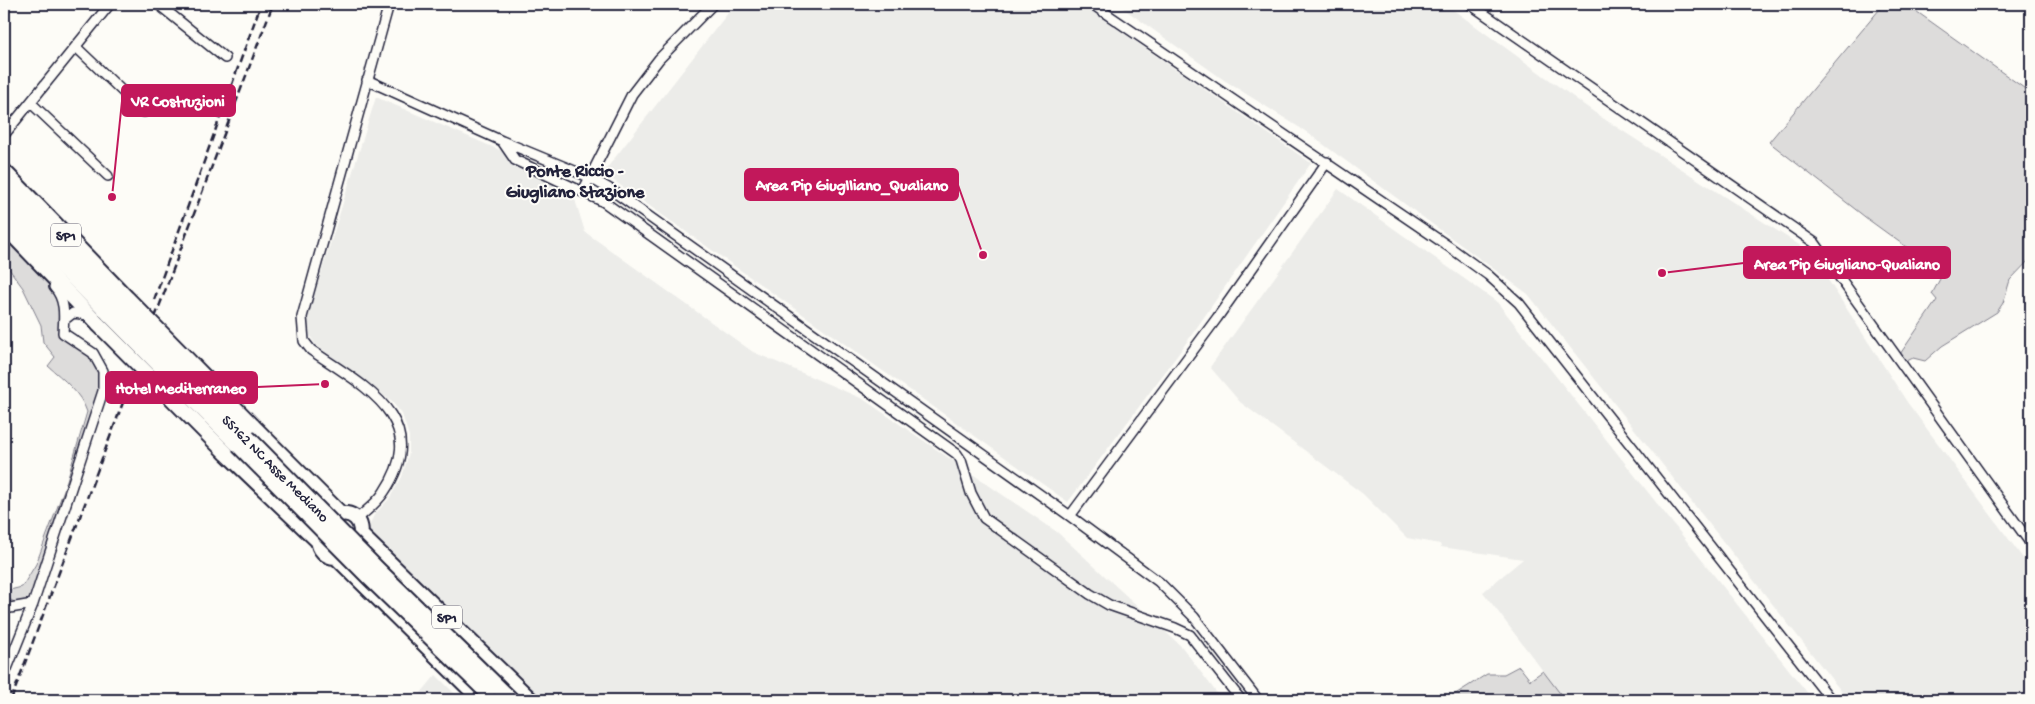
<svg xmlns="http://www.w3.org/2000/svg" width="2035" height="704" viewBox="0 0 2035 704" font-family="'Gochi Hand',sans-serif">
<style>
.built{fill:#ecece9}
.grass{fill:#dddcdb;stroke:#807f8b}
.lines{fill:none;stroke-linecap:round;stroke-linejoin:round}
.minor-casing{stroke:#22223b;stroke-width:12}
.primary-casing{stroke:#22223b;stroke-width:18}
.trunk-casing{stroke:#22223b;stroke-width:19}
.minor{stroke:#fdfcf7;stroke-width:9}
.primary{stroke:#fdfcf7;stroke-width:14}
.trunk{stroke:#fdfcf7;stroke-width:15}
.rail{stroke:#22223b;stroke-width:2.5;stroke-dasharray:8 4;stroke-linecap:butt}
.primary-bridge-casing{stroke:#22223b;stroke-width:18;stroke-linecap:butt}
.trunk-bridge-casing{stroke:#22223b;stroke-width:19;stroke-linecap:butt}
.primary-bridge{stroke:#fdfcf7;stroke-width:14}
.trunk-bridge{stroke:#fdfcf7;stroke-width:15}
.labels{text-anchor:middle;stroke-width:4;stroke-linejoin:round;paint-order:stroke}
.shield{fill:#fdfcf7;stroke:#646373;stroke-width:1}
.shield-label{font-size:14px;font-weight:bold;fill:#22223b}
.street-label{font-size:15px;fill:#22223b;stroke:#fdfcf7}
.quarter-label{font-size:18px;font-weight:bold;fill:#22223b;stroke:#fdfcf7}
.leader{fill:none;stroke:#c2185b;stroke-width:2}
.callout-dot{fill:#c2185b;stroke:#fdfcf7;stroke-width:2}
.callout{fill:#c2185b;stroke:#c2185b;stroke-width:2}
.callout-label{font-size:16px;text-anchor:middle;font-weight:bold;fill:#fff}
</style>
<rect width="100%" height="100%" fill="#fdfcf7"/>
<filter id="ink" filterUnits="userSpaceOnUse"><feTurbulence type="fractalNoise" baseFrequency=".02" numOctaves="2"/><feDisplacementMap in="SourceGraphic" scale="10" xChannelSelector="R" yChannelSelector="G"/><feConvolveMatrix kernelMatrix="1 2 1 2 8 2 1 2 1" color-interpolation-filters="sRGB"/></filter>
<g filter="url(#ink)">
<path class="built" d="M735 4H1081L1311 163 1179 353 1068 502 603 173Z
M1117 4H1445L1598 115 1810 252 1907 402 2031 569V700H1848L1528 294 1305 131 1224 80Z
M376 97 502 151 512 166 573 193 585 232 753 352 863 399 1057 532 1182 647 1222 700H541L370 531V524L374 515 389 499 402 477 409 453V436L402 414 391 401 315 344 307 330 308 315Z
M1338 189 1497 302 1813 700H1565L1483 592 1523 559 1441 547 1440 544 1407 538 1363 494 1240 402 1210 367Z
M436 675 461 700H415Z"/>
<path class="grass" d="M1884 4H1906L2031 93V258L2010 280 2003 303 1997 312 1942 346 1925 361 1913 358 1905 362 1898 357 1937 300 1932 294 1941 277 1931 265 1869 220 1769 142Z
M4 232 60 297V325L98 366 100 388 31 600 16 603 4 596V586L10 590 22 587 36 564 65 487 87 412C81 393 63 379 48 366L55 357 43 342 41 325 23 288 4 262Z
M1519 666 1530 680 1543 671 1565 700H1446L1487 674H1504Z"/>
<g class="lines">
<defs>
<path id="minor" d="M158 4 225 58
M1092 4 1448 246 1488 275 1519 303 1831 700
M1470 4 1815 243 2031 544
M76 47 144 112
M367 80 502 141
M31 103 108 176
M4 135 110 4
M583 191 632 94 659 59 713 4
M64 320 73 313 89 315
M1070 516 1217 318 1327 162
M357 519C366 511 378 502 384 492 433 419 363 386 311 350L304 341 302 317 389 4
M4 604 10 608 33 604
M4 676 33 604 103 391V371L93 353 63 333C64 316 66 300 54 287
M1241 700 1190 635 1175 628 1109 605 1090 594 984 518 971 493 961 460 957 454 604 202 515 160 502 141 589 177 613 191 1070 516 1159 582 1194 617 1258 700"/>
<path id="primary" d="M4 171 128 299
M4 226 99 325
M252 425 340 513
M226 453 318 541
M335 516C351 508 366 522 359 539
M319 534C316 549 326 560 342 556
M361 535 531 700
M336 557 481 700"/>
<path id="trunk" d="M4 189 119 307
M4 208 110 315"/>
</defs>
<use href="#minor" class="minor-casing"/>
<use href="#primary" class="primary-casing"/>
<use href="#trunk" class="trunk-casing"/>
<use href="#minor" class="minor"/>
<use href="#primary" class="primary"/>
<use href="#trunk" class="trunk"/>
<path class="rail" d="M154 300 261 4
M11 700 273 4"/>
<defs>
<path id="primary-bridge" d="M128 299 252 425
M99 325 226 453"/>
<path id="trunk-bridge" d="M119 307 377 569 511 700
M110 315 370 578 487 692"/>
</defs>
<use href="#primary-bridge" class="primary-bridge-casing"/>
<use href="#trunk-bridge" class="trunk-bridge-casing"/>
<use href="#primary-bridge" class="primary-bridge"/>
<use href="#trunk-bridge" class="trunk-bridge"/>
</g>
</g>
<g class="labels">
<g class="shield">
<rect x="51" y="223.5" width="30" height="23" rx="4"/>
<rect x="432" y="605.5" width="30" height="23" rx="4"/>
</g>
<g class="shield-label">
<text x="66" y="240">SP1</text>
<text x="447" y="622">SP1</text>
</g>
<g class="street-label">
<text transform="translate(276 468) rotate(45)" y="5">SS162 NC Asse Mediano</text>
</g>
<g class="quarter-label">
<text x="575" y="176">Ponte Riccio -<tspan x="575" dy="21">Giugliano Stazione</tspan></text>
</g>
</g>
<path class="leader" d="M112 197L122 101M983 255L958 185M1662 273L1744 263M325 384L257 387"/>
<g class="callout-dot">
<circle cx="112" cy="197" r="5"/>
<circle cx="983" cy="255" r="5"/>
<circle cx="1662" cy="273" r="5"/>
<circle cx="325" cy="384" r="5"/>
</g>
<g class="callout">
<rect x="122" y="85" width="113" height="31" rx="5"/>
<rect x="745" y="169" width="213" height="31" rx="5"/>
<rect x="1744" y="247" width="206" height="31" rx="5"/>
<rect x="106" y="372" width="151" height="31" rx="5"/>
</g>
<g class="callout-label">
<text x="178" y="106">VR Costruzioni</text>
<text x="852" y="190">Area Pip Giuglliano_Qualiano</text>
<text x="1847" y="269">Area Pip Giugliano-Qualiano</text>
<text x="181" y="393">Hotel Mediterraneo</text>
</g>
<rect width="2035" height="704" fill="none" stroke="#fdfcf7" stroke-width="20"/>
<rect x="10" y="10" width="2015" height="684" fill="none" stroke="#22223b" stroke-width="2" filter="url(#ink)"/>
</svg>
